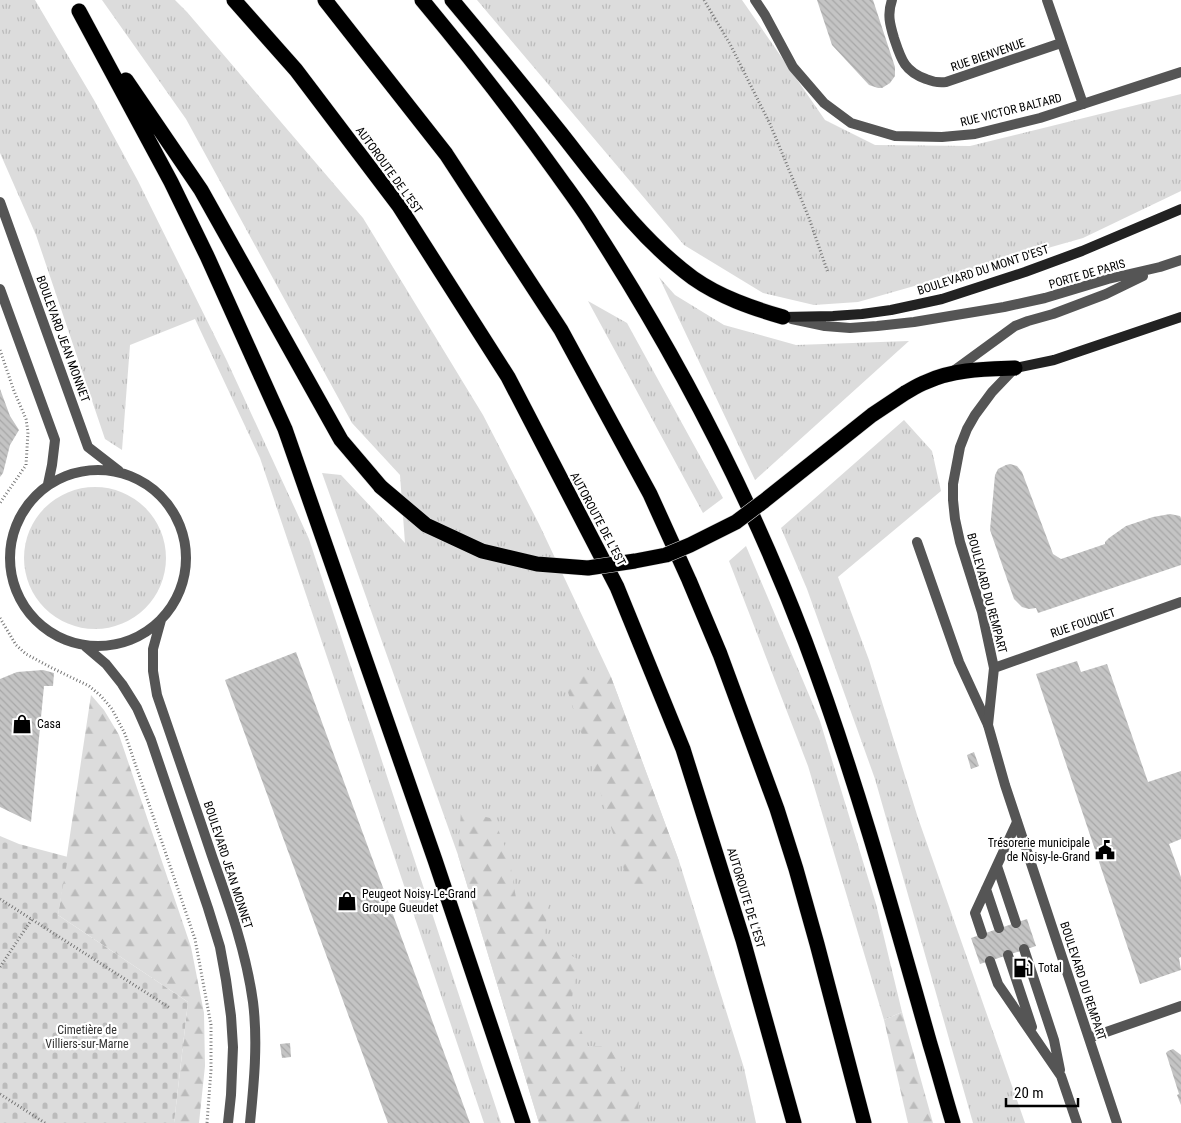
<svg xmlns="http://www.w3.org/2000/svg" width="1181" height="1123" viewBox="0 0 1181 1123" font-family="'Roboto Condensed',sans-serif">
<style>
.grass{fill:url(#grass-tufts)}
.forest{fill:url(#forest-firs)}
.cemetery{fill:url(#cemetery-stones)}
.building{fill:url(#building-back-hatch)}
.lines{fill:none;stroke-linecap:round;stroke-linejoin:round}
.motorway-casing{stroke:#dbdbdb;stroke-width:16}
.path{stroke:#777;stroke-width:3;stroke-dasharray:1 2.5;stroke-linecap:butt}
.service{stroke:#555;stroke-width:10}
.minor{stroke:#555;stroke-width:10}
.tertiary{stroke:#555;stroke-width:10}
.secondary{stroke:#222;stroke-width:10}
.motorway{stroke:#000;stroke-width:15}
.motorway-bridge-casing{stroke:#dbdbdb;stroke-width:16;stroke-linecap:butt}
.motorway-bridge{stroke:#000;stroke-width:15}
.labels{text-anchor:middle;stroke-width:4.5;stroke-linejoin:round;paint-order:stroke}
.street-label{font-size:12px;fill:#000;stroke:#fff}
.poi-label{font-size:12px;fill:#000;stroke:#fff;text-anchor:start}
.park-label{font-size:12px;fill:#333;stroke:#fff}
</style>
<defs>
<pattern id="grass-tufts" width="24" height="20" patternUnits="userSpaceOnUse" patternTransform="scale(1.25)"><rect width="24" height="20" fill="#dcdcdc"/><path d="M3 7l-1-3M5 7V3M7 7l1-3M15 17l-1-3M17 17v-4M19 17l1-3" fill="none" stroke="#bbb"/></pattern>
<pattern id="forest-firs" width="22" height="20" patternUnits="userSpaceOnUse" patternTransform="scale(1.25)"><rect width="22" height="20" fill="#dcdcdc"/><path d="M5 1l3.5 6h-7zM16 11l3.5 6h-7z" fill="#bbb"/></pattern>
<pattern id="cemetery-stones" width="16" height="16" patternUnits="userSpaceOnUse" patternTransform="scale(1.25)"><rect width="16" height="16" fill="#dcdcdc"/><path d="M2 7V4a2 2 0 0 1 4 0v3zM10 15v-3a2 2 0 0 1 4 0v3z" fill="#bbb"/></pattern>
<pattern id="building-back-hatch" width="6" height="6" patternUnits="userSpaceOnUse" patternTransform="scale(1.25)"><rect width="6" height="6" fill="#c4c4c4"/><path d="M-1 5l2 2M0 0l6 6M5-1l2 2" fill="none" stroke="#a7a7a7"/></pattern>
</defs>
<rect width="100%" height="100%" fill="#fff"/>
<path class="grass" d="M0 0H35L94 100 138 181 227 361 309 539 501 1123H484L260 458 195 319 130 345 122 450 105 439 36 235 0 153Z
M102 0H175L187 12 363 218 483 415 539 524 611 677 679 861 744 1068 756 1123H539L458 855 322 473 341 475 405 543 400 475 352 423 186 119Z
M477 0H742L825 120 875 145 970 146 1181 94V191L1083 238 858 302 814 305 763 293 684 245Z
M659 277 675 295 724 325 796 345 909 341 755 480Z
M588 301 627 323 723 498 703 513Z
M904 420 932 451 941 491 838 577 869 660 918 818 1025 1123H973L875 779 807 589 781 528Z
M24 558a71 71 0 1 1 142 0a71 71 0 1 1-142 0Z
M746 546 820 721 876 904 902 1012 884 1020 808 766 729 561Z"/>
<path class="forest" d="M582 668 611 677 679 861 641 886H629L596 778 565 683Z
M91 695 104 710 119 735 191 947 204 1013 205 1066 199 1123H174L188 1002 58 915Z
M461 811 494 819 509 857 516 898 549 897 544 940 579 960 571 1003 587 1046H609L639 1101 636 1123H539L458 855Z
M902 1012 933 1123H908L884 1020Z"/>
<path class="cemetery" d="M0 836 19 844 68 857 58 915 188 1002 174 1123H0Z"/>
<path class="building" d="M817 0H873L895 67V76L890 83 882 88H878L869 85 832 45Z
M0 389 10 416 19 430 10 445 3 473 0 477Z
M1010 464 1017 466 1022 472 1053 554 1061 559 1105 544V542L1109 538 1126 526 1153 517 1170 514 1180 516 1181 518V565L1038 613 1036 608 1029 609 1022 607 1014 599 990 530 995 475 998 469 1006 465Z
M296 652 470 1123H388L225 680Z
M1077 661 1081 672 1107 664 1148 782 1181 771V839L1169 844 1181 877V957L1179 958 1181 970 1140 984 1036 674Z
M43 670 54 673 53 686H44L31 822 0 807V679L17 672Z
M974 752 979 766 971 769 967 755Z
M1027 919 1036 946 980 964 971 938Z
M290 1043 291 1057 282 1058 280 1044Z
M1173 1049 1181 1055V1105L1177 1095 1179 1094 1166 1053 1168 1051Z"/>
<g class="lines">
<defs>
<path id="motorway" d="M234 0 296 70 399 206 508 377 617 587 683 749 743 940 794 1123
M325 0 446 154 561 330 650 494 689 580 720 654 777 809 796 869 817 944 864 1123
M422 0C469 56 514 114 557 174 569 191 582 208 593 226 677 356 750 496 805 641 854 772 892 909 930 1044 938 1070 945 1097 953 1123
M452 0C489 44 525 88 560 132 601 184 640 239 693 278 720 297 752 308 783 317
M79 11 171 182 207 256 285 429 435 860 523 1123
M126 80 201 190 341 440 381 487
M905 393C912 389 918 385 926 382 953 369 986 369 1015 368"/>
</defs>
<use href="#motorway" class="motorway-casing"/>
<path class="path" d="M704 0 730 44 770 124 809 218 828 273
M0 350 14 391 26 419 28 432 26 465 0 503
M0 618 16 645 26 654 52 668 89 686 101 696 112 709 125 734 195 939 211 1025V1070L207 1123
M0 899 170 1008
M0 967 32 919
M0 1094 45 1123"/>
<path class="service" d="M892 0C887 14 890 25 894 38 901 59 904 71 926 79 933 82 938 83 946 82L1061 43
M1047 0 1083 104
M792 319 825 326 850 328 877 326 914 322 1004 307 1045 298 1108 279 1160 267 1181 260
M952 372 1015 326 1028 321 1053 314 1106 294 1143 276
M917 542 959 662 988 725
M997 866 1016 923
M986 889 999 928
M982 934 975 913 1017 822
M1024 949 1054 1040 1060 1070
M1008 955 1032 1027
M990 961 998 984 1061 1076 1077 1123"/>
<path class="minor" d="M755 0 765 15 793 67 824 103 851 123 895 136 942 137 975 134 1040 118 1181 72
M1015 368 992 392 975 415 967 429 960 447 953 484V500L955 519 960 542 982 612 994 668 988 725 1005 785 1117 1123
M994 668 1181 602
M1089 1038 1181 1006"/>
<path class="tertiary" d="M0 202 88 447 119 471
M0 289 55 440 52 465 48 484
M10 558a88 88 0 1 1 176 0a88 88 0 1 1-176 0Z
M161 620 153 649V671L157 695C175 748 194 802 212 856 229 904 246 951 253 1002 258 1042 254 1083 250 1123
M86 647 106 664 122 684 137 708 151 740 208 908 220 947 226 980 231 1016 233 1047 231 1095 228 1123"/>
<path class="secondary" d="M783 317 833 316 862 314 891 310 942 299 1025 272 1082 251 1181 209
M1015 368 1054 360 1181 317"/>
<use href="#motorway" class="motorway"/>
<defs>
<path id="motorway-bridge" d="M381 487 426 525 482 551 537 564 588 568 635 561 666 555 690 545 736 522 764 501 872 415 905 393"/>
</defs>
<use href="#motorway-bridge" class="motorway-bridge-casing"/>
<use href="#motorway-bridge" class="motorway-bridge"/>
</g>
<defs>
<symbol id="shop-bare" viewBox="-9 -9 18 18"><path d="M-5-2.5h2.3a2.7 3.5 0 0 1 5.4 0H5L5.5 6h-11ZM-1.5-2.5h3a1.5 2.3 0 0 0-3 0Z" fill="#000" stroke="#fff" stroke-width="2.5" paint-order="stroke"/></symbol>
<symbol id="civic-bare" viewBox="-9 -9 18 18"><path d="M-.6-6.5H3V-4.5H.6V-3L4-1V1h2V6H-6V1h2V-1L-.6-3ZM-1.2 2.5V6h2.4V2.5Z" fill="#000" stroke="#fff" stroke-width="2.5" paint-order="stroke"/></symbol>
<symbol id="fuel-bare" viewBox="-9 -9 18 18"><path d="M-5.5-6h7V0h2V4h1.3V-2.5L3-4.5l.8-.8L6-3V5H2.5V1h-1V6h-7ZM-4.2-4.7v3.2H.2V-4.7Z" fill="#000" stroke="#fff" stroke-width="2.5" paint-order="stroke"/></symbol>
</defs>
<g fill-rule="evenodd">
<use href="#shop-bare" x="8" y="710" width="28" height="28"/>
<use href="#civic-bare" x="1091" y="836" width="28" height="28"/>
<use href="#shop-bare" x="333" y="887" width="28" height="28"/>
<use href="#fuel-bare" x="1009" y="954" width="28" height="28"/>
</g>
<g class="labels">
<g class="street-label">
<text transform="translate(988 55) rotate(-19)" y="4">RUE BIENVENUE</text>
<text transform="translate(1011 110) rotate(-14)" y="4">RUE VICTOR BALTARD</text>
<text transform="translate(389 170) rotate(54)" y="4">AUTOROUTE DE L’EST</text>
<text transform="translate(983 270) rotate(-18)" y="4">BOULEVARD DU MONT D'EST</text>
<text transform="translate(1087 274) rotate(-16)" y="4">PORTE DE PARIS</text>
<text transform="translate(63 339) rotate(70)" y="4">BOULEVARD JEAN MONNET</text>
<text transform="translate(598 519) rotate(62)" y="4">AUTOROUTE DE L’EST</text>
<text transform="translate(987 593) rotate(75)" y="4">BOULEVARD DU REMPART</text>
<text transform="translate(1083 623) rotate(-19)" y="4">RUE FOUQUET</text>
<text transform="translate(228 865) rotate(72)" y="4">BOULEVARD JEAN MONNET</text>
<text transform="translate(746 898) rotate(73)" y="4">AUTOROUTE DE L’EST</text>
<text transform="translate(1083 981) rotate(72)" y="4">BOULEVARD DU REMPART</text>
</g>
<g class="poi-label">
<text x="37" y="728">Casa</text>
<text x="1090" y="847" text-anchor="end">Trésorerie municipale<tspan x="1090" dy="14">de Noisy-le-Grand</tspan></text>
<text x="362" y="898">Peugeot Noisy-Le-Grand<tspan x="362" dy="14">Groupe Gueudet</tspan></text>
<text x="1038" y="972">Total</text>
</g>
<g class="park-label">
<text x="87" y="1034">Cimetière de<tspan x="87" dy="14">Villiers-sur-Marne</tspan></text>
</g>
</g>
<path d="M1006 1098v8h72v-8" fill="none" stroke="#000000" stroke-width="2.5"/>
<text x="1014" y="1098" font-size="15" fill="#000000" stroke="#ffffff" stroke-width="4" paint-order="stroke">20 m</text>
</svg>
